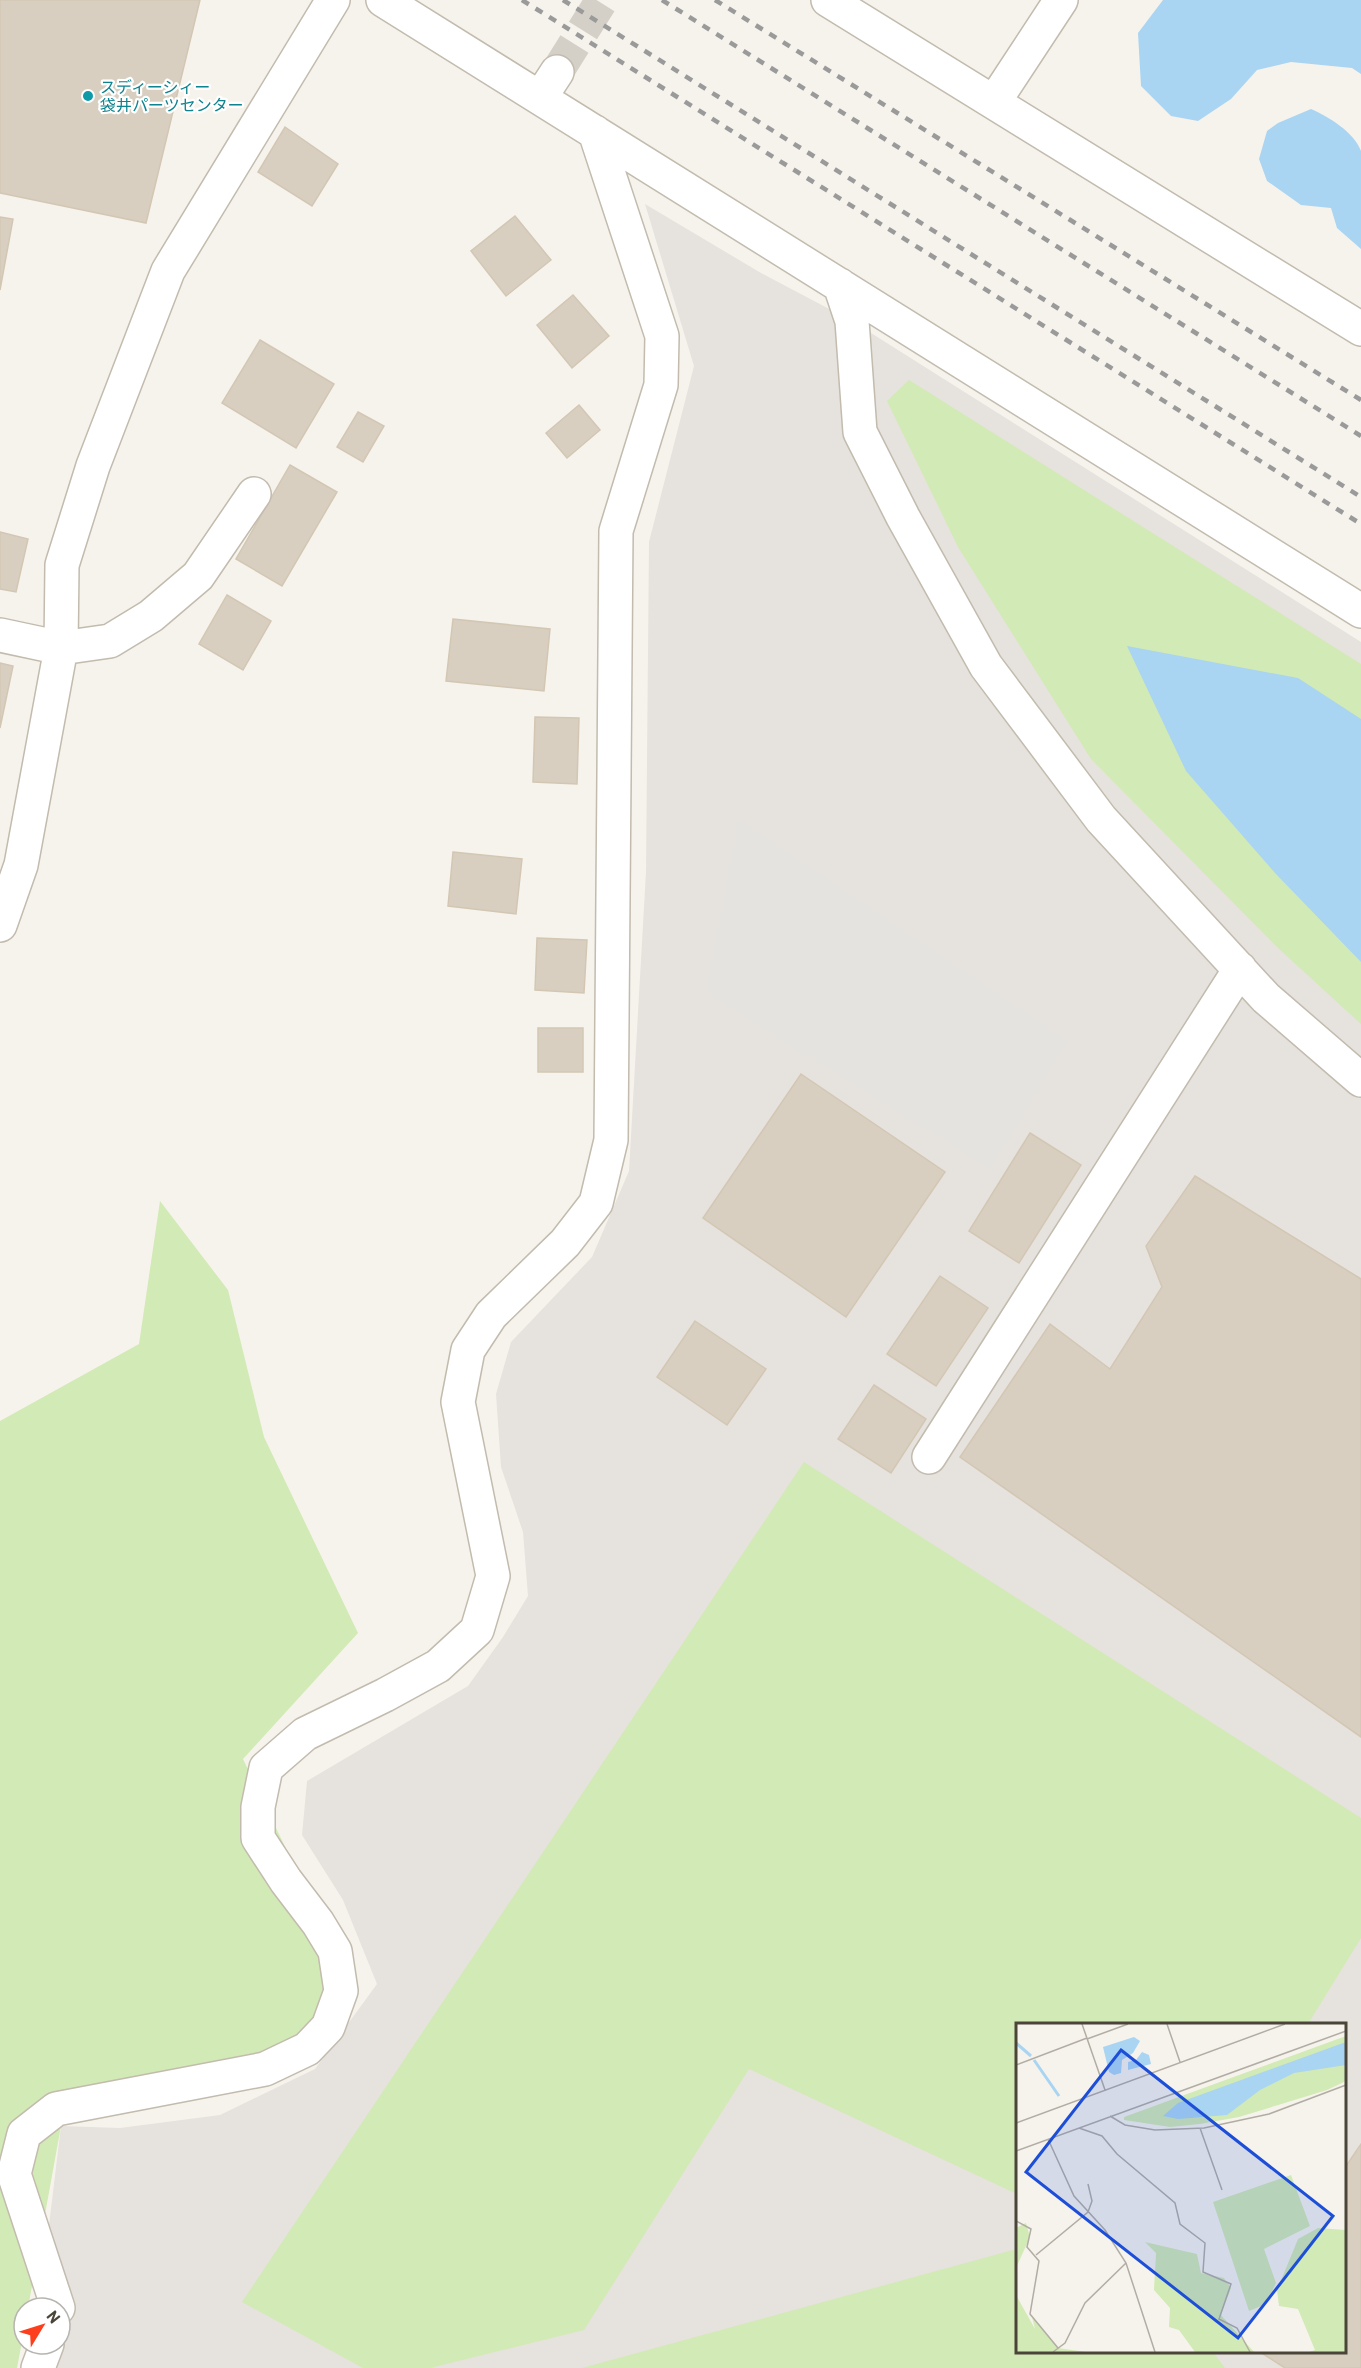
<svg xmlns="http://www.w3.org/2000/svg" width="1361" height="2368" viewBox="0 0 1361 2368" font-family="Barlow,'Noto Sans JP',sans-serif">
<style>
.industrial{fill:#e6e2dd}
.green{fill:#d2eab5}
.parking{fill:#e5e3e0}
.water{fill:#a9d4f2}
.building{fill:#d8cfc1;stroke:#d3c7b4;stroke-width:1.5}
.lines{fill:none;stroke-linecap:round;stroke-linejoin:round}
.minor-tunnel{stroke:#d4d0c8;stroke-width:33;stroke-dasharray:33 16;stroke-linecap:butt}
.minor-casing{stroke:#c2bbae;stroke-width:36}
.minor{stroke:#fff;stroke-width:33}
.rail{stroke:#9a9a9a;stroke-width:4.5;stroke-dasharray:8 8;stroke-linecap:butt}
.culture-dot{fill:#0f9aa8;stroke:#fff;stroke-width:2}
.labels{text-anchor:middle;stroke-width:4.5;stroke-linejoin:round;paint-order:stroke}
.culture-label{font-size:16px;fill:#0d838f;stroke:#fff;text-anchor:start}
.inset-river{fill:none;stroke:#a9d4f2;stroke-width:3}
.inset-road{fill:none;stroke:#b2ada4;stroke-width:1.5}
.view{fill:#1d4ed8;fill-opacity:0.15;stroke:#1d4ed8;stroke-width:3}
.inset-edge{fill:none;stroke:#4b4439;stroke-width:3}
</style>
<rect width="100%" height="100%" fill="#f6f3ec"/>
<path class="industrial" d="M645 204 761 273 852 321 1361 642V2368H1069L1042 2352H1344V2024H1018L1017 2337 622 2368H32L60 2344V2308H39L61 2126 120 2128 220 2115 315 2069 377 1984 343 1900 302 1835 307 1781 468 1686 503 1637 528 1596 523 1532 501 1467 496 1394 511 1342 592 1257 629 1171 646 872 649 542 694 366Z"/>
<path class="green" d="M909 380 1361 664V1024L1278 948 1091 759 958 547 887 401Z
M160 1201 228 1290 264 1437 358 1633 243 1759 335 1951 307 2049 125 2096 61 2126 28 2308H24V2331L17 2368H0V1421L139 1344Z
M804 1462 1361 1818V1938L1308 2024H1018L1017 2194 749 2069 584 2330 430 2368H363L242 2302Z
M1013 2250 1018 2252V2352H1213L1225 2368H582Z"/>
<path class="parking" d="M738 818 1067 1041 990 1169 705 992Z"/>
<path class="water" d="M1163 0H1361V74L1352 68 1291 62 1257 70 1231 99 1198 121 1171 116 1141 86 1138 33Z
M1311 109C1329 117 1354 132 1361 151V249L1337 228 1331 208 1301 205 1267 181 1259 159 1267 131 1278 123Z
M1127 646 1298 678 1361 719V962L1275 873 1186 771Z"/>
<path class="building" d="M0 0H200L146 223 0 193Z
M285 127 338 164 312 206 258 172Z
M515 216 551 260 506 296 471 251Z
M0 217 13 219 0 290Z
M573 295 609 336 572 368 537 325Z
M260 340 334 384 296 448 222 403Z
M579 405 600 430 567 458 546 433Z
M358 412 384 426 363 462 337 447Z
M290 465 337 492 282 586 236 559Z
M0 532 28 539 16 592 0 589Z
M227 595 271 621 243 670 199 644Z
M453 619 550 629 544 691 446 681Z
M0 663 13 666 0 728Z
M535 717 579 718 577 784 533 782Z
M453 852 522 859 516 914 448 906Z
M537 938 587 940 584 993 535 990Z
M538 1028H583V1072H538Z
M801 1074 945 1172 846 1317 703 1218Z
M1030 1133 1081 1165 1019 1263 969 1231Z
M1195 1176 1361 1279V1737L960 1457 1050 1324 1110 1369 1162 1287 1146 1246Z
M940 1276 988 1308 936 1386 887 1354Z
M695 1321 766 1369 727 1425 657 1377Z
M874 1385 926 1419 891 1473 838 1439Z
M1361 2144V2368H1285L1260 2352H1344V2169Z"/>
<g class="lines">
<path class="minor-tunnel" d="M557 72 602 0"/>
<defs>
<path id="minor" d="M383 0 1361 611
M828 0 1361 329
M540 98 557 72
M994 102 1061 0
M840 285 852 321 860 432 903 517 986 666 1101 819 1266 998 1361 1080
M0 635 61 648 110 641 151 616 198 576 254 494
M0 925 21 865 61 648 62 565 93 466 168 271 333 0
M929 1457 1240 969
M58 2308 14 2174 24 2134 56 2109 265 2069 307 2049 328 2027 341 1991 335 1951 318 1923 286 1881 258 1838V1807L266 1768 305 1734 385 1695 438 1666 477 1630 493 1576 458 1402 468 1350 491 1315 565 1243 596 1203 611 1140 616 531 661 385 662 336 595 132
M38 2368 47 2344"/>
</defs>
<use href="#minor" class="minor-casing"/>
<use href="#minor" class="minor"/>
<path class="rail" d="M522 0 1361 524
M563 0 1361 497
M662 0 1361 436
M715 0 1361 400"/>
</g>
<circle class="culture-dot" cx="88" cy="96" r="6"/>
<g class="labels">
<g class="culture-label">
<text x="100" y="93">スディーシィー<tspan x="100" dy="18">袋井パーツセンター</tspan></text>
</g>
</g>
<g transform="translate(1016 2023)">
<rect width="330" height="330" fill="#f6f3ec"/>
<path d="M330 13V58L311 67 223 94 184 101 154 104 108 97V94ZM275 152 294 203 248 226 260 260 250 281 233 288 197 179ZM10 200 14 214 0 245V205ZM302 205 330 207V329H293L299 327 282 286 263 283 261 267 282 216ZM129 219 181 231 185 250 208 255 215 265 205 292 238 329H179L163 307 153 304 154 285 138 267 140 230ZM0 272 19 306 16 294 42 325 70 329H0Z" fill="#d2eab5"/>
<path d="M118 14 124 18 117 30 106 37 105 50 98 52 93 49 87 24ZM330 19V42L278 50 244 67 211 92 162 96 147 93 162 80ZM126 29 133 32 135 41 112 47V39L120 37Z" fill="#a9d4f2"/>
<path class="inset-river" d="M0 20 15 33M18 37 43 73"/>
<path class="inset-road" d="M66 1 89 67M151 1 164 39M71 16 112 1M0 42 71 15M94 93 109 102 139 107 188 105 253 91 330 62M0 100 269 1M63 105 86 113 101 131 159 180 164 201 189 220 187 249 215 261 203 296 221 305 234 329M184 105 206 167M32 116 58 173 89 207 110 240 139 329M0 128 330 8M0 198 15 206 11 224 23 238 14 291 42 325M20 232 72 189 76 178 72 161M37 329 49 320 69 280 110 240"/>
<path class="view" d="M105 27 317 193 222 315 10 149Z"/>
<rect width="330" height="330" class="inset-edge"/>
</g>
<g transform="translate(42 2326) rotate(52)"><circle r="28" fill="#ffffff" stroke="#b7b4b0" stroke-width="1.5"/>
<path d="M0-4.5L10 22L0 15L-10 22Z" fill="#fc3f1d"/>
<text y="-9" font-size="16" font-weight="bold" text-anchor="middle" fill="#4b4439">N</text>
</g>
</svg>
